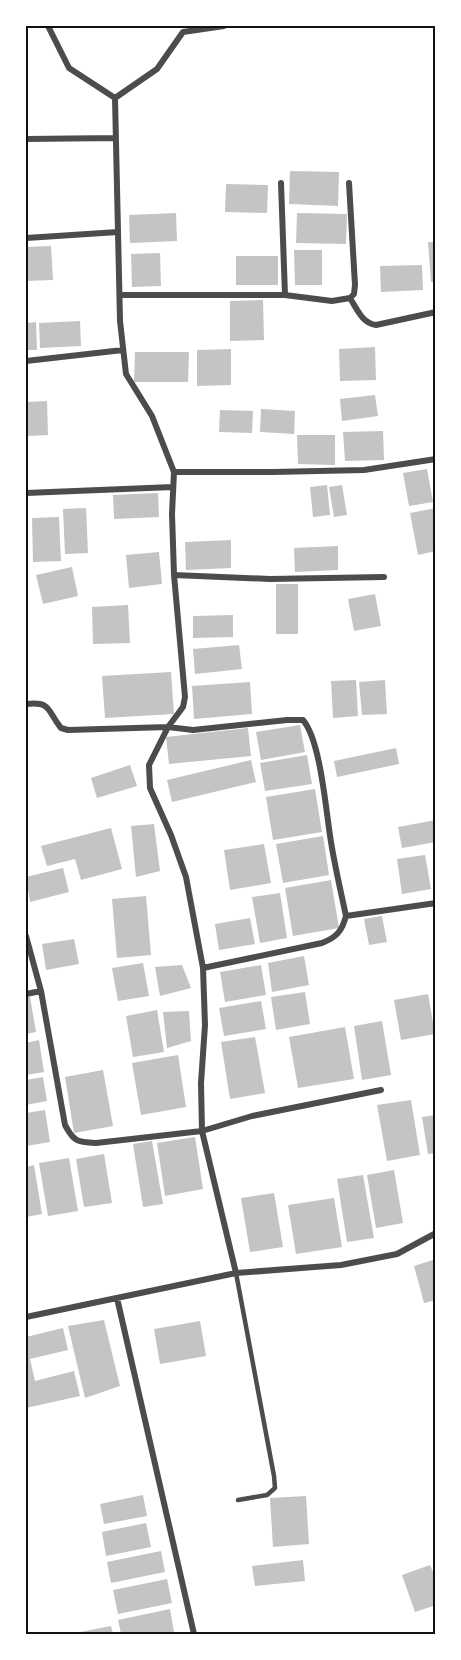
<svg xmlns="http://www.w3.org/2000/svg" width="461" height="1660" viewBox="0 0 461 1660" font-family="'Asap Condensed',sans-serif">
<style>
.building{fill:#c4c4c4}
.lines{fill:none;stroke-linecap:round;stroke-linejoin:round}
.service{stroke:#4c4c4c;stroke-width:4.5}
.minor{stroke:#4c4c4c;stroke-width:6}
.neatline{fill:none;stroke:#111;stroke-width:2}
</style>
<rect width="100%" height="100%" fill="#fff"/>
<path class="building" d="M290 171 339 172 338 206 289 204Z
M226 184 268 185 267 213 225 212Z
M176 213 177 241 130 243 129 215Z
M297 213 347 214 346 244 296 243Z
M428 242H436V282H431Z
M51 246 53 280 26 281V247Z
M294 250H322V285H295Z
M160 253 161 286 132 287 131 254Z
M236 256H278V285H236Z
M422 265 423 290 381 292 380 266Z
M263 300 264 340 230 341V301Z
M80 321 81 346 40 348 39 323Z
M36 322 37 350H26V323Z
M375 347 376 380 340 381 339 349Z
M231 349V385L197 386V350Z
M135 352H189L188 382H134Z
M375 395 378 416 342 421 340 399Z
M47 401 48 435 26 436V402Z
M261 409 295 411 294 434 260 432Z
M220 410 253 411 252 433 219 432Z
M383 431 384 460 345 461 343 432Z
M297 435H335V465L298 464Z
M427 469 433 502 409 506 403 473Z
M327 485 330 515 313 517 310 487Z
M342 485 347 515 334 517 329 487Z
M158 493 159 517 114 519 113 495Z
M86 508 88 553 65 554 63 509Z
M436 508V551L418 555 410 513Z
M59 517 61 561 33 562 32 518Z
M231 540V568L186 570 185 542Z
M338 546V570L295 572 294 548Z
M159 552 162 584 129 588 126 555Z
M72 567 78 596 43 604 36 575Z
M276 584H298V634H276Z
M375 594 381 626 354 631 348 599Z
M128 605 130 643 93 644 92 607Z
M233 615V637L193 638V616Z
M239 645 242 669 195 674 193 649Z
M171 672 174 714 105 718 102 676Z
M356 680 358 716 333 718 331 681Z
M385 680 387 714 362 715 359 682Z
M250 682 252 714 194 719 192 686Z
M300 725 305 752 261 760 256 732Z
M248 728 251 756 169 764 166 737Z
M396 748 399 764 337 777 334 761Z
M307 755 312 784 265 791 260 763Z
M251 760 256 782 172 802 167 780Z
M130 765 137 786 97 798 91 778Z
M315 789 322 832 273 840 266 797Z
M436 820V842L402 848 398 827Z
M154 824 160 871 136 877 131 826Z
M111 828 122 869 81 880 75 859 47 866 41 846Z
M323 836 329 875 283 883 276 844Z
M264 844 271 883 230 890 224 850Z
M425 855 431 889 402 894 397 859Z
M63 868 69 892 30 902 26 877Z
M331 880 339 928 293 936 285 888Z
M280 893 287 938 260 943 252 897Z
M146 896 151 955 117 958 112 899Z
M382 916 387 942 369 945 364 919Z
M250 918 255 944 219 950 215 924Z
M74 939 79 964 46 970 42 944Z
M304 956 309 985 272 992 268 963Z
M143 963 149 996 118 1001 112 968Z
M182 965 191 988 160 996 155 967Z
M261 965 266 995 225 1002 220 972Z
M305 992 310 1024 276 1030 271 997Z
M428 994 435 1034 401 1040 394 1000Z
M26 997H30L36 1032 26 1034Z
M261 1001 266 1029 224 1036 219 1008Z
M157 1010 164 1052 133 1057 126 1016Z
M189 1011 191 1041 167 1048 163 1012Z
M382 1021 391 1075 362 1080 354 1026Z
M345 1027 354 1079 298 1088 289 1037Z
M255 1037 265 1093 230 1099 221 1042Z
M39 1040 44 1072 26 1075V1043Z
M178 1055 186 1107 141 1115 132 1063Z
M103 1070 113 1126 74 1133 65 1077Z
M43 1077 47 1101 26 1105V1080Z
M411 1100 420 1155 387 1161 377 1105Z
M45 1110 50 1142 26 1146V1113Z
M436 1115V1153L428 1154 422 1117Z
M195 1137 203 1189 165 1196 157 1143Z
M152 1141 163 1204 143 1207 133 1144Z
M104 1154 112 1203 84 1207 76 1159Z
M69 1158 78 1211 48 1216 39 1163Z
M34 1165 42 1214 26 1217V1167Z
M394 1170 403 1223 376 1228 367 1175Z
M363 1175 374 1238 347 1242 337 1179Z
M274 1193 283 1247 250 1252 241 1198Z
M334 1198 342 1247 296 1254 288 1205Z
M436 1259V1300L424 1303 414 1266Z
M104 1320 120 1386 85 1398 68 1326Z
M200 1321 206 1356 160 1364 154 1329Z
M63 1328 68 1350 30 1359 35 1381 74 1371 80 1396 26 1408V1337Z
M143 1495 147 1516 104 1524 100 1504Z
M306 1496 309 1544 273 1547 270 1498Z
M146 1523 151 1547 106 1556 102 1532Z
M161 1551 165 1572 111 1583 107 1562Z
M303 1560 305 1581 255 1586 252 1566Z
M430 1565 436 1579V1605L415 1612 402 1575Z
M167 1579 172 1603 118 1614 113 1590Z
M170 1609 174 1632 164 1634H121L118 1620Z
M111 1626 113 1634H80V1632Z"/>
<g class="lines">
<path class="service" d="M236 1273 274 1476 275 1488 267 1495 238 1500"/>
<path class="minor" d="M48 26 69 68 115 98 157 69 183 32 224 26
M115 98 120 321 126 374 152 416 174 472 172 514 174 575 185 697 183 707 168 727 149 765 150 788 171 835 186 877 203 968 205 1025 201 1083 202 1131 236 1273
M26 139 116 138
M281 183 285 295
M26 238 118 232
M120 295H285L332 301 350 298 354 294 355 285 349 183
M350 298C357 309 362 323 376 325L436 312
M26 361 123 350
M174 472H273L364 470 436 459
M26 493 173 487
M174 575 270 579 384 577
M26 704C52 701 47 711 61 728L68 730 168 727 193 730 287 720H303C321 741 326 813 331 842 335 867 341 892 346 916 342 931 337 937 322 943L203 968
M346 916 436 903
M26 936 41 991 65 1125C74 1142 77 1142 96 1143L202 1131 252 1116 381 1090
M26 994 41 991
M117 1298 194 1634
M26 1317 236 1273 341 1265 397 1254 436 1233"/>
</g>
<rect width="461" height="1660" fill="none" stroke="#ffffff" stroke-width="54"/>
<rect x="27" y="27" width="407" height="1606" class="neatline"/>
</svg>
